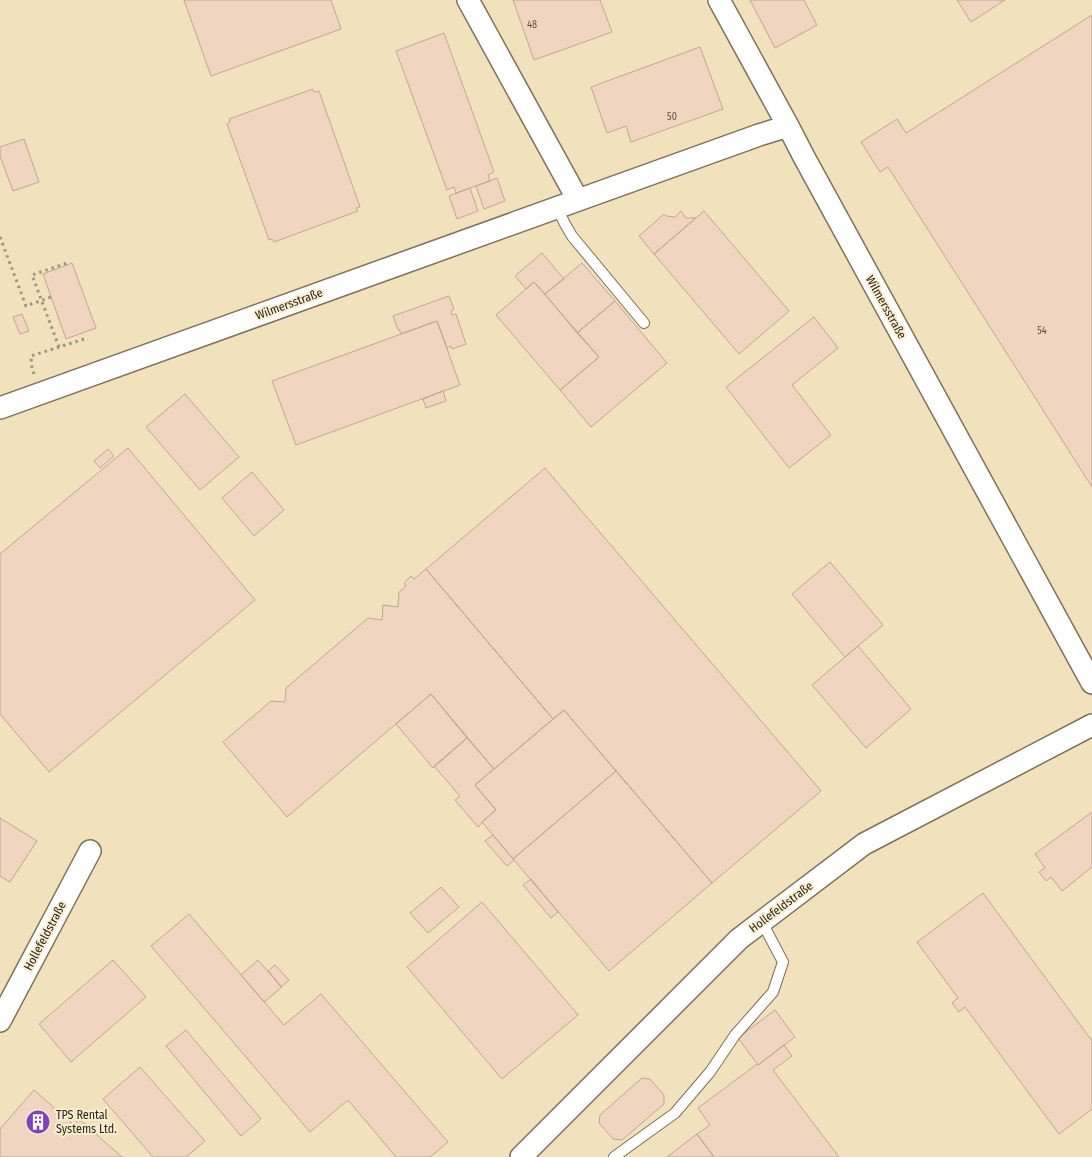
<svg xmlns="http://www.w3.org/2000/svg" width="1092" height="1157" viewBox="0 0 1092 1157" font-family="'Fira Sans Condensed',sans-serif">
<style>
.built{fill:#f1e1bd}
.building{fill:#f0d5c0;stroke:#c0a693}
.lines{fill:none;stroke-linecap:round;stroke-linejoin:round}
.service-casing{stroke:#7e7358;stroke-width:12}
.minor-casing{stroke:#7e7358;stroke-width:24}
.path{stroke:#9c947e;stroke-width:3;stroke-dasharray:2.5 4;stroke-linecap:butt}
.service{stroke:#fff;stroke-width:10}
.minor{stroke:#fff;stroke-width:21}
.labels{text-anchor:middle;stroke-width:4;stroke-linejoin:round;paint-order:stroke}
.number-label{font-size:10px;fill:#5c5245}
.street-label{font-size:12px;fill:#2b271c;stroke:#faeed0}
.poi-label{font-size:12px;fill:#2b271c;stroke:#faeed0;text-anchor:start}
</style>
<rect width="100%" height="100%" fill="#faeed0"/>
<path class="built" d="M0 0H1092V1157H0Z"/>
<path class="building" d="M184 0H331L341 29 211 76Z
M513 0H600L612 32 534 60Z
M750 0H804L817 25 775 48Z
M957 0H1005L971 22Z
M1092 15V487L888 167 880 172 861 142 897 119 906 133Z
M444 33 494 172 488 175 490 181 456 193 454 187 447 190 396 51Z
M700 47 723 109 631 142 626 126 607 133 591 87Z
M313 89 314 92 319 91 360 207 356 208 358 211 274 242 272 239 269 240 227 124 230 122 229 119Z
M24 139 39 182 13 191 0 156V147Z
M497 178 505 201 484 209 476 186Z
M470 188 478 211 457 219 449 196Z
M681 211 686 218H696L654 254 639 236 664 214 666 216 675 217Z
M704 211 789 311 739 354 654 254Z
M542 253 564 279 545 294 534 282 526 289 515 276Z
M72 263 96 328 66 339 43 274Z
M582 263 615 301 577 333 545 294Z
M534 282 599 357 560 390 496 315Z
M449 296 454 309 451 311 452 315 456 314 466 344 452 349 451 346 447 348 437 321 401 334 399 329 398 330 393 316Z
M615 301 667 363 591 427 560 390 599 357 577 333Z
M22 314 29 331 20 334 13 317Z
M814 317 838 348 792 385 831 435 789 468 726 387Z
M437 321 460 385 296 445 272 381Z
M443 391 446 401 426 408 423 399Z
M185 394 239 457 200 490 146 427Z
M128 448 255 600 49 772 0 714V554Z
M108 449 114 456 100 468 94 461Z
M545 468 821 791 712 883 564 710 553 719 426 569Z
M252 472 284 510 254 536 222 498Z
M830 562 883 625 845 657 792 594Z
M426 569 553 719 494 769 431 694 287 817 223 742 271 701 285 702 286 688 368 618 382 620 383 605 398 607 399 592 406 586 404 583 411 576 414 579Z
M858 646 911 709 866 748 812 685Z
M431 694 467 738 433 768 396 724Z
M564 710 616 771 513 859 482 822 496 810 475 785Z
M467 738 494 769 475 785 496 810 482 822V823L478 827 455 800 460 796 434 766Z
M616 771 712 883 609 971 513 859Z
M1092 812V867L1062 891 1051 877 1046 881 1039 872 1045 868 1035 854Z
M0 818 37 841 10 882 0 876Z
M493 835 514 860 507 866 485 841Z
M531 879 558 912 551 918 523 885Z
M441 887 459 907 428 933 410 913Z
M983 893 1092 1041V1109L1059 1134 965 1007 959 1012 952 1003 958 998 917 942Z
M482 902 578 1015 502 1079 407 967Z
M189 914 284 1025 321 994 448 1142 430 1157H396L348 1100 310 1132 151 946Z
M113 960 146 997 71 1062 39 1024Z
M258 960 282 987 264 1002 241 975Z
M275 965 289 980 281 987 268 971Z
M775 1010 795 1037 758 1065 738 1038Z
M186 1030 261 1119 241 1136 166 1046Z
M784 1045 792 1056 773 1070 839 1157H714L697 1134 710 1125 698 1108 757 1064 758 1065Z
M140 1067 205 1141 186 1157H153L103 1099Z
M642 1078 650 1079 664 1095V1104L622 1140 613 1139 599 1123 600 1115Z
M34 1090 74 1125 79 1119 122 1157H0V1129Z
M697 1134 714 1157H667Z"/>
<g class="lines">
<defs>
<path id="service" d="M557 208 565 224 572 236 644 323
M614 1157 675 1113 710 1072 735 1035 773 992 783 962 762 922"/>
<path id="minor" d="M468 0 578 200
M719 0 788 126
M0 408 759 135 788 126 804 157 1092 683
M0 1021 90 851
M521 1157 739 939 864 844 1092 725"/>
</defs>
<use href="#service" class="service-casing"/>
<use href="#minor" class="minor-casing"/>
<path class="path" d="M0 237 26 306 51 297
M59 347 32 275 67 263
M34 374 32 368 31 356 84 339"/>
<use href="#service" class="service"/>
<use href="#minor" class="minor"/>
</g>
<defs>
<symbol id="building-disc" viewBox="-11 -11 22 22"><circle r="9.5" fill="#7c44ba" stroke="#faeed0"/><path d="M-4-6H4V6H1V3H-1V6H-4ZM-2.5-4.3h1.7v1.8h-1.7ZM.8-4.3h1.7v1.8H.8ZM-2.5-1h1.7V.8h-1.7ZM.8-1h1.7V.8H.8Z" fill="#fff"/></symbol>
</defs>
<g fill-rule="evenodd">
<use href="#building-disc" x="24" y="1108" width="28" height="28"/>
</g>
<g class="labels">
<g class="number-label">
<text x="532" y="28">48</text>
<text x="672" y="120">50</text>
<text x="1042" y="334">54</text>
</g>
<g class="street-label">
<text transform="translate(289 304) rotate(-20)" y="4">Wilmersstraße</text>
<text transform="translate(886 307) rotate(61)" y="4">Wilmersstraße</text>
<text transform="translate(781 907) rotate(-37)" y="4">Hollefeldstraße</text>
<text transform="translate(45 936) rotate(-62)" y="4">Hollefeldstraße</text>
</g>
<g class="poi-label">
<text x="56" y="1119">TPS Rental<tspan x="56" dy="14">Systems Ltd.</tspan></text>
</g>
</g>
</svg>
